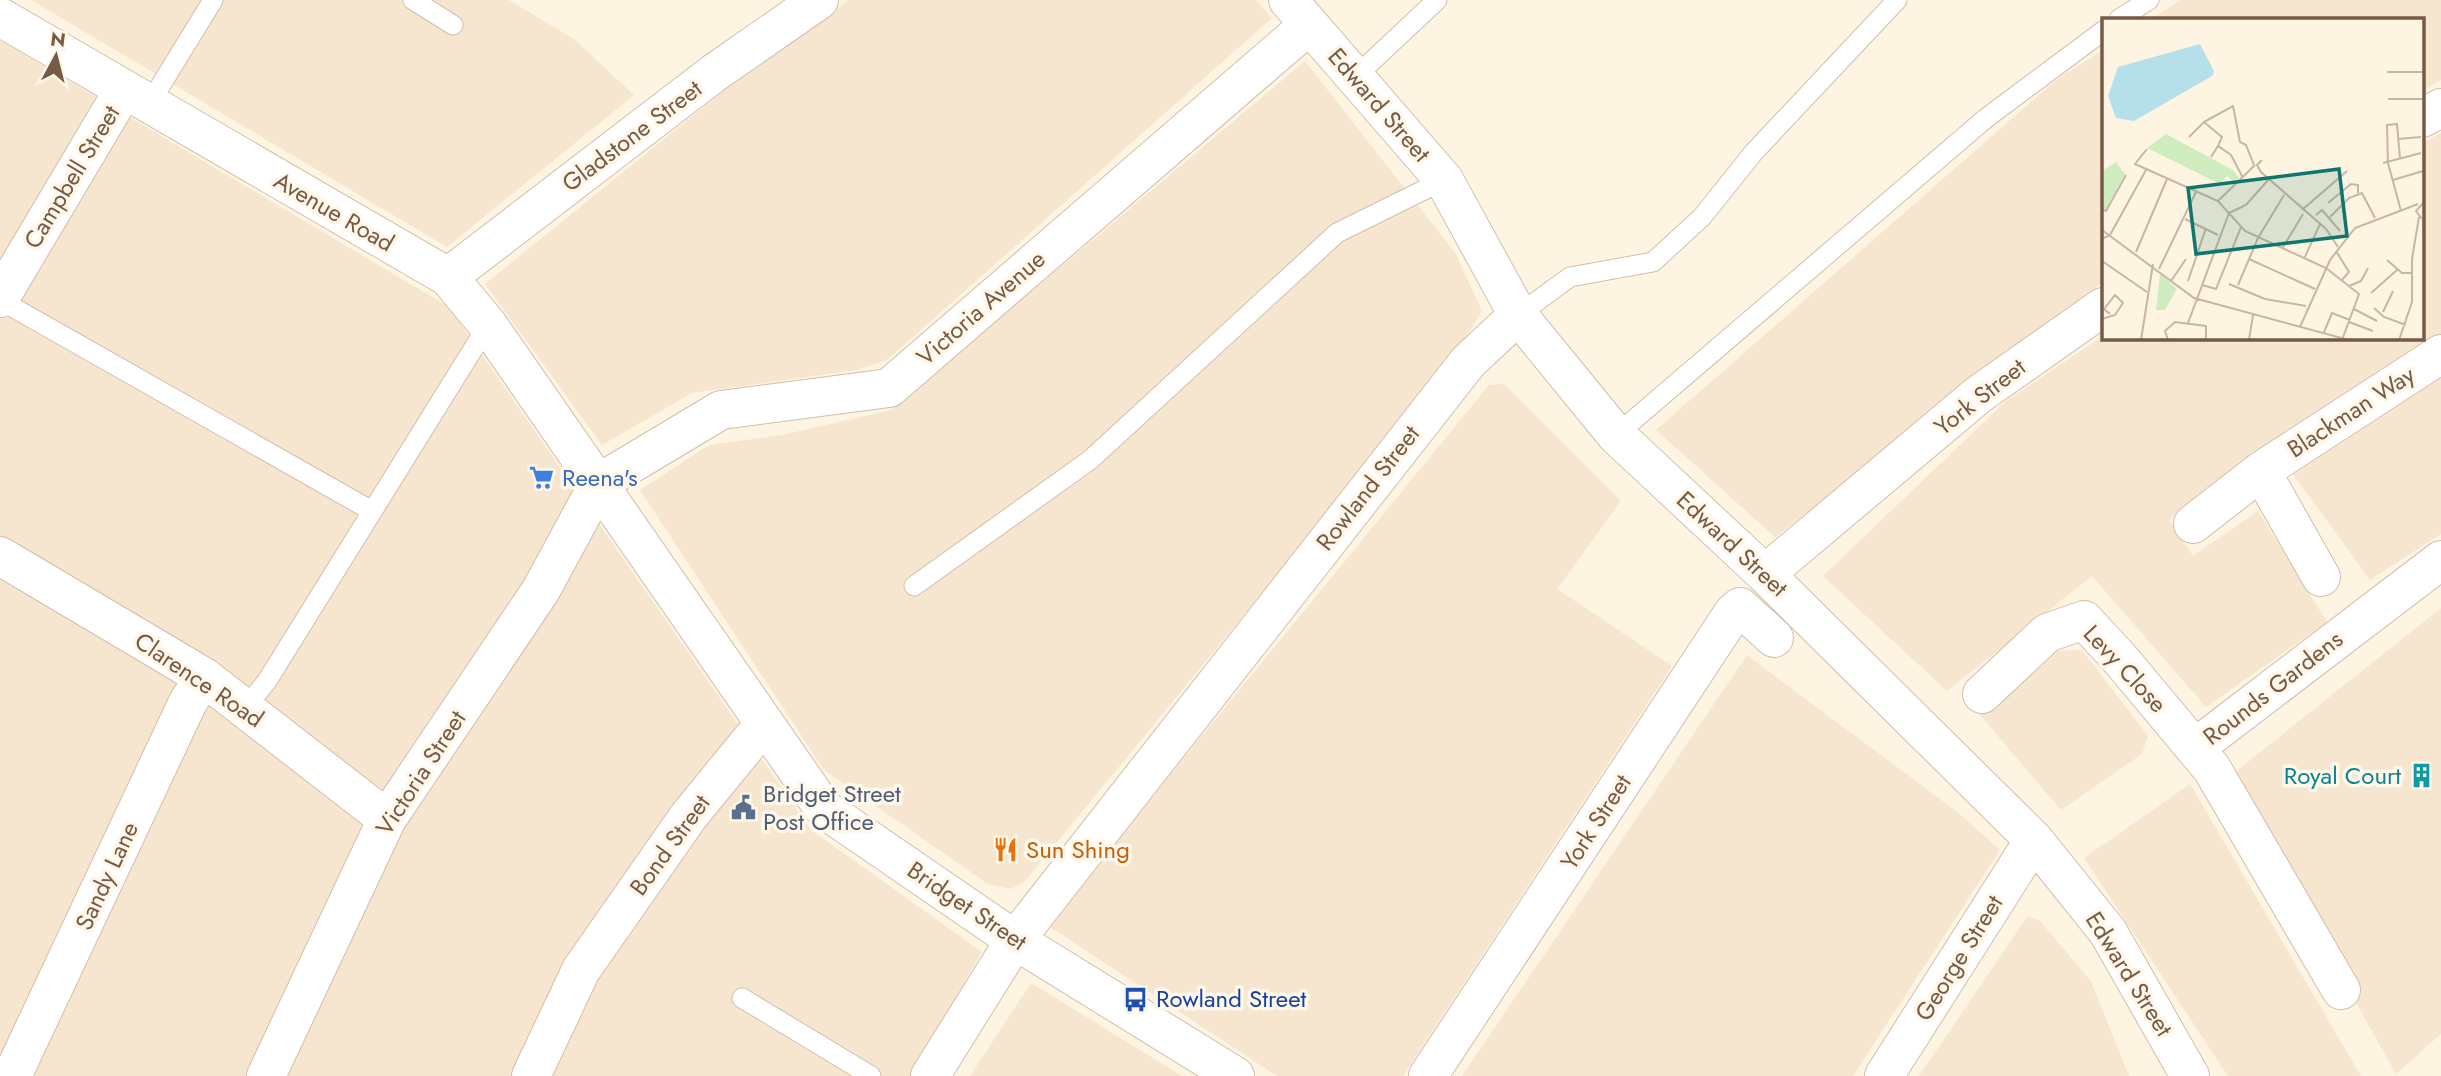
<svg xmlns="http://www.w3.org/2000/svg" width="2441" height="1076" viewBox="0 0 2441 1076" font-family="Jost,sans-serif">
<style>
.residential{fill:#f6e6d0}
.lines{fill:none;stroke-linecap:round;stroke-linejoin:round}
.lane-casing{stroke:#d2beaa;stroke-width:21}
.street-casing{stroke:#d2beaa;stroke-width:40}
.lane{stroke:#fff;stroke-width:19}
.street{stroke:#fff;stroke-width:38}
.labels{text-anchor:middle;stroke-width:7;stroke-linejoin:round;paint-order:stroke}
.street-label{font-size:24px;fill:#775a46;stroke:#fff8ea}
.shop-label{font-size:24px;fill:#366cbe;stroke:#fff8ea;text-anchor:start}
.culture-label{font-size:24px;fill:#0d838f;stroke:#fff8ea;text-anchor:end}
.service-label{font-size:24px;fill:#4e5e75;stroke:#fff8ea;text-anchor:start}
.food-label{font-size:24px;fill:#c56008;stroke:#fff8ea;text-anchor:start}
.transit-label{font-size:24px;fill:#164399;stroke:#fff8ea;text-anchor:start}
.inset-road{fill:none;stroke:#c8b6a4;stroke-width:2}
.view{fill:#0f766e;fill-opacity:0.15;stroke:#0f766e;stroke-width:3.5}
.inset-edge{fill:none;stroke:#775a46;stroke-width:3.5}
</style>
<rect width="100%" height="100%" fill="#fef4e2"/>
<path class="residential" d="M31 0H509L574 39 634 95 447 247Z
M849 0H1256L1272 18 887 360 856 370 692 393 602 445 485 284 748 71Z
M2181 0H2441V80L2422 91V19H2151Z
M0 40 449 307 811 830 982 952 910 1076H0Z
M2103 50V282L1775 537 1656 430 2056 80Z
M1305 61 1456 254 1482 311 1449 365 1026 880 1011 889 988 884 824 770 640 490 706 447 717 444 782 435 891 410Z
M2441 133V340L2169 520 2193 556 2258 511 2327 622 2206 707 2092 576 1947 691 1823 576 2005 402 2103 336 2422 338V143Z
M2441 374V534L2370 580 2293 474Z
M1504 384 1621 501 1557 589 1672 666 1403 1076H1277L1047 925 1489 385Z
M2441 608V1034L2396 1074 2229 777Z
M2082 650 2148 736 2142 754 2061 810 1979 714 2049 651Z
M1747 655 1956 811 2000 850 1853 1076H1462Z
M2190 784 2361 1076H2228L2084 858Z
M2027 917 2039 920 2091 981 2129 1076H1919Z
M1031 983 1182 1076H970Z"/>
<g class="lines">
<defs>
<path id="lane" d="M413 0 453 25
M2119 19 2149 0
M1355 77 1437 0
M148 106 213 0
M0 300 372 511
M1518 315 1570 277 1653 262 1702 217 1754 152 1897 0
M1616 435 1985 119 2103 31
M914 586 1090 460 1337 233 1444 180
M245 708 267 681 488 325
M742 998 871 1076"/>
<path id="street" d="M1288 0 1444 180 1518 315 1616 435 1765 574 2034 840 2108 932 2190 1076
M0 17 448 277 488 325 824 809 1015 940 1235 1076
M2422 118 2441 108
M448 277 714 73 819 0
M0 298 123 91
M2261 471 2321 577
M599 483 721 410 889 388 1309 25
M2193 524 2261 471 2441 354
M0 556 204 677 387 819
M1765 574 1978 395 2103 307
M1982 694 2047 633 2084 620 2121 660 2212 769 2341 990
M2195 748 2441 560
M12 1076 188 702 204 677
M266 1076 387 819 541 590 599 483
M531 1076 581 970 688 817 764 724
M930 1076 1015 940 1468 362 1518 315
M1428 1076 1733 613 1740 607 1774 638
M1884 1076 2034 840"/>
</defs>
<use href="#lane" class="lane-casing"/>
<use href="#street" class="street-casing"/>
<use href="#lane" class="lane"/>
<use href="#street" class="street"/>
</g>
<defs>
<symbol id="supermarket-bare" viewBox="-9 -9 18 18"><path d="M-6-5.5h2.5l.6 2H6L4.5 2H-2.5L-4.4-4H-6ZM-1.5 3.2a1.3 1.3 0 1 0 .1 0ZM3 3.2a1.3 1.3 0 1 0 .1 0Z" fill="#3f7fe0" stroke="#fff8ea" stroke-width="2.5" paint-order="stroke"/></symbol>
<symbol id="building-bare" viewBox="-9 -9 18 18"><path d="M-4-6H4V6H1V3H-1V6H-4ZM-2.5-4.3h1.7v1.8h-1.7ZM.8-4.3h1.7v1.8H.8ZM-2.5-1h1.7V.8h-1.7ZM.8-1h1.7V.8H.8Z" fill="#0f9aa8" stroke="#fff8ea" stroke-width="2.5" paint-order="stroke"/></symbol>
<symbol id="civic-bare" viewBox="-9 -9 18 18"><path d="M-.6-6.5H3V-4.5H.6V-3L4-1V1h2V6H-6V1h2V-1L-.6-3ZM-1.2 2.5V6h2.4V2.5Z" fill="#5c6f8a" stroke="#fff8ea" stroke-width="2.5" paint-order="stroke"/></symbol>
<symbol id="restaurant-bare" viewBox="-9 -9 18 18"><path d="M-5-6h1v4h1v-4h1v4h1v-4h1v5L-1.5 .5V6h-2V.5L-5-1ZM5-6V6H3V1.5H1.5Q1.5-4 5-6Z" fill="#e8710a" stroke="#fff8ea" stroke-width="2.5" paint-order="stroke"/></symbol>
<symbol id="bus-bare" viewBox="-9 -9 18 18"><path d="M-5-6H5V4H4V6H2V4H-2V6H-4V4H-5ZM-3.5-4V0h7V-4ZM-3.5 1.2v1.5H-2V1.2ZM2 1.2v1.5H3.5V1.2Z" fill="#1a4fb4" stroke="#fff8ea" stroke-width="2.5" paint-order="stroke"/></symbol>
</defs>
<g fill-rule="evenodd">
<use href="#supermarket-bare" x="524" y="460" width="35" height="35"/>
<use href="#building-bare" x="2404" y="758" width="35" height="35"/>
<use href="#civic-bare" x="726" y="790" width="35" height="35"/>
<use href="#restaurant-bare" x="988" y="832" width="35" height="35"/>
<use href="#bus-bare" x="1118" y="982" width="35" height="35"/>
</g>
<g class="labels">
<g class="street-label">
<text transform="translate(1379 105) rotate(49)" y="8">Edward Street</text>
<text transform="translate(632 136) rotate(-37)" y="8">Gladstone Street</text>
<text transform="translate(72 177) rotate(-59)" y="8">Campbell Street</text>
<text transform="translate(334 212) rotate(30)" y="8">Avenue Road</text>
<text transform="translate(981 308) rotate(-41)" y="8">Victoria Avenue</text>
<text transform="translate(1980 397) rotate(-38)" y="8">York Street</text>
<text transform="translate(2351 412) rotate(-33)" y="8">Blackman Way</text>
<text transform="translate(1368 488) rotate(-52)" y="8">Rowland Street</text>
<text transform="translate(1732 544) rotate(43)" y="8">Edward Street</text>
<text transform="translate(2125 669) rotate(47)" y="8">Levy Close</text>
<text transform="translate(199 680) rotate(34)" y="8">Clarence Road</text>
<text transform="translate(2273 688) rotate(-38)" y="8">Rounds Gardens</text>
<text transform="translate(421 773) rotate(-57)" y="8">Victoria Street</text>
<text transform="translate(1596 822) rotate(-57)" y="8">York Street</text>
<text transform="translate(670 845) rotate(-54)" y="8">Bond Street</text>
<text transform="translate(107 876) rotate(-65)" y="8">Sandy Lane</text>
<text transform="translate(967 906) rotate(34)" y="8">Bridget Street</text>
<text transform="translate(1959 958) rotate(-58)" y="8">George Street</text>
<text transform="translate(2129 974) rotate(58)" y="8">Edward Street</text>
</g>
<g class="shop-label">
<text x="562" y="486">Reena's</text>
</g>
<g class="culture-label">
<text x="2401" y="784">Royal Court</text>
</g>
<g class="service-label">
<text x="763" y="802">Bridget Street<tspan x="763" dy="28">Post Office</tspan></text>
</g>
<g class="food-label">
<text x="1026" y="858">Sun Shing</text>
</g>
<g class="transit-label">
<text x="1156" y="1007">Rowland Street</text>
</g>
</g>
<g transform="translate(2102 18)">
<rect width="322" height="322" fill="#fef4e2"/>
<path d="M64 116 131 152 137 160 132 164 125 158 118 166 45 130ZM14 144 23 156 4 191 0 190V153ZM58 256 75 271 63 292H54Z" fill="#cfecbf"/>
<path d="M98 26 112 53 110 58 32 103 14 100 6 78 16 49Z" fill="#b5dfe9"/>
<path class="inset-road" d="M285 54H322M286 81H322M322 91V162M102 104 131 88 138 124 144 127 152 147M87 119 102 104 120 119 116 128M296 121 319 119M45 131 33 146 116 183 143 213 224 250 257 276 240 322M109 139 116 128 129 137 141 160M298 140 295 106 285 107 286 145 299 193M160 142 155 147 159 154 224 211 236 229M281 145 319 135M291 162 321 153M116 183 153 147M226 185 249 166 256 167V175M0 191 4 193 24 157M200 192 245 153M127 195 144 187 167 161M214 197 220 192 238 213M228 199 247 180 260 175 273 200M83 201 116 217M320 201 314 193 322 184M0 212 92 280 247 322M0 221 8 217 44 152M180 231 201 196M234 233 247 254 240 262M34 234 65 161M147 241 213 271M202 241 218 206M285 242 300 255H309M0 243 45 274M57 251 94 174M69 263 84 241M86 263 104 210M127 266 163 281 204 288M100 267 114 271 139 209M136 267 156 220 182 177M247 268 259 263 266 250M269 275 295 252M272 290 282 299 304 307M252 291 275 303M281 294 291 273M0 301 13 297 21 285 13 277 2 291 8 296M247 304 271 313M86 305 127 195M198 309 228 242 253 210 316 186M222 314 230 295 248 302M39 322 51 246M66 322 63 313 73 304 104 308V322M147 322 151 297M297 322 310 284V241L317 199"/>
<path class="view" d="M237 151 245 218 94 236 86 170Z"/>
<rect width="322" height="322" class="inset-edge"/>
</g>
<g transform="translate(56 56) rotate(7)" stroke="#fff8ea" stroke-width="5" paint-order="stroke">
<path d="M0-5L12 26L0 18L-12 26Z" fill="#775a46"/>
<text y="-10" font-size="19" font-weight="bold" text-anchor="middle" fill="#775a46">N</text>
</g>
</svg>
